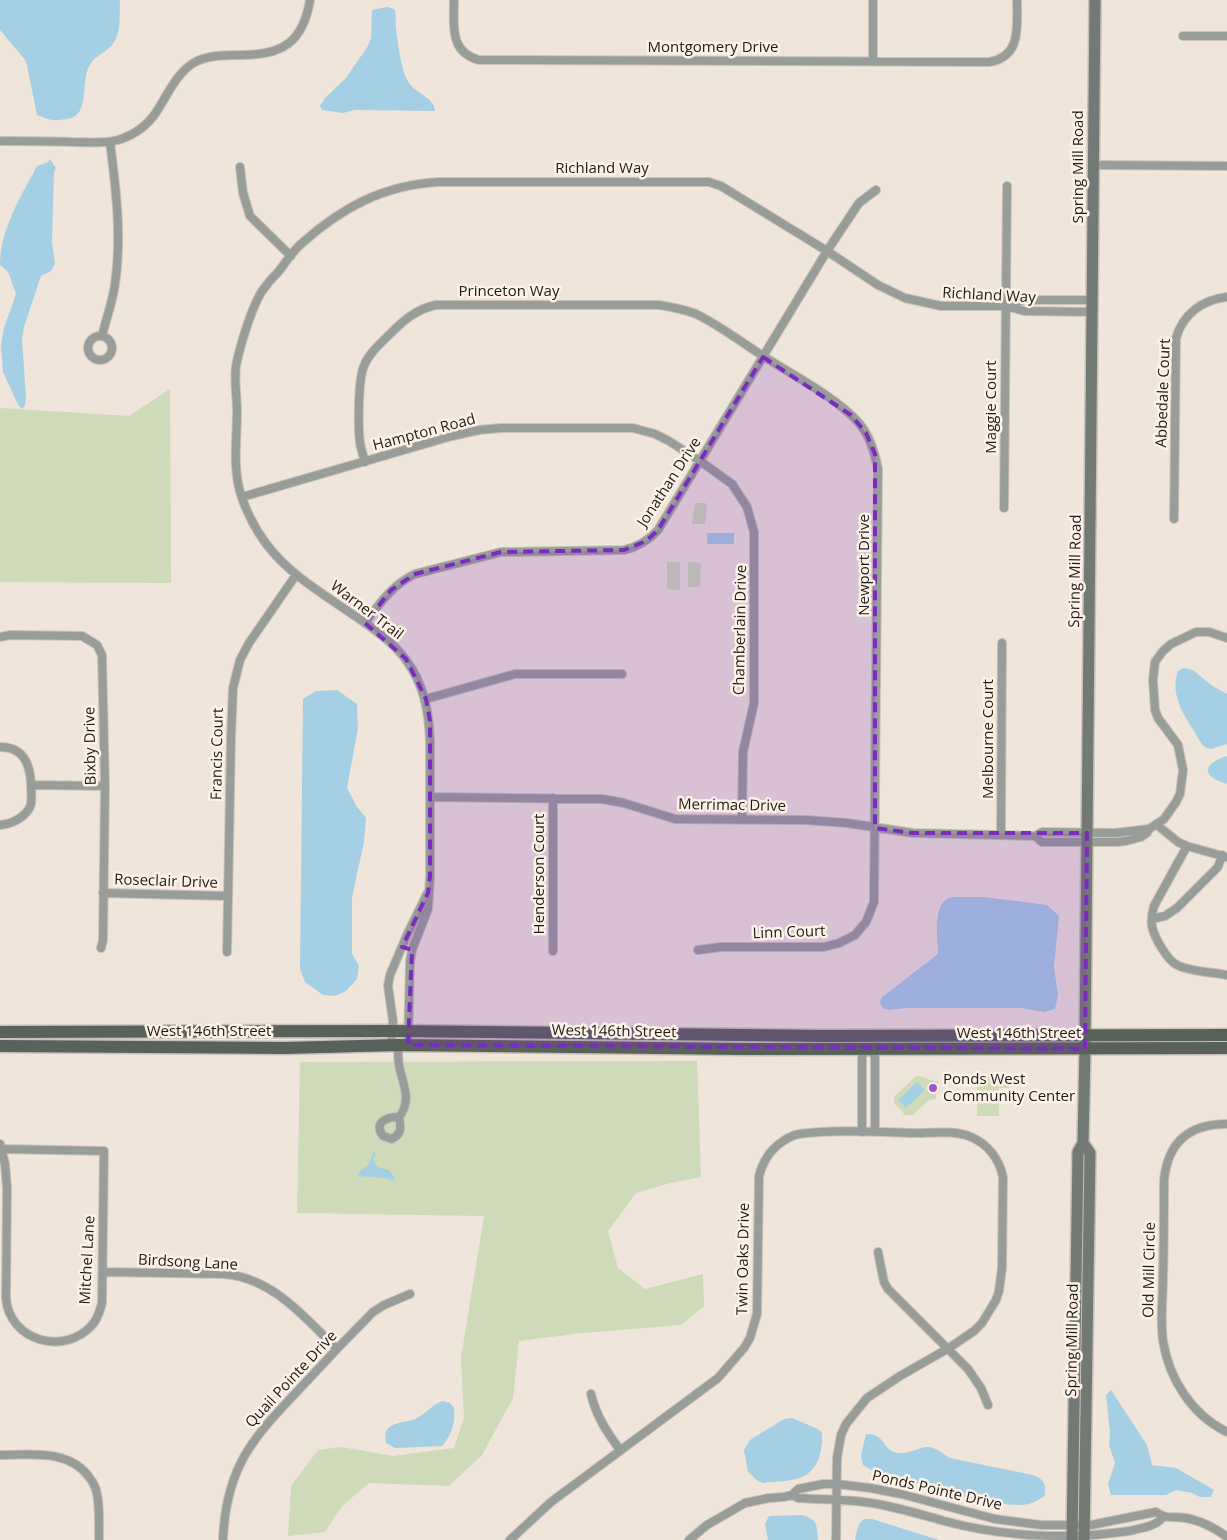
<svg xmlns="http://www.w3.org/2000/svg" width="1227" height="1540" viewBox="0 0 1227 1540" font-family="'Open Sans',sans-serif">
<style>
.green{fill:#cfdab8}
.water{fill:#a5cfe5}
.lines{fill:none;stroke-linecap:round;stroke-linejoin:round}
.street-casing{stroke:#cac1b8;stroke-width:10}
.secondary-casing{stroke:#cac1b8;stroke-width:14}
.primary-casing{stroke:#cac1b8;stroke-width:15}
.street{stroke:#999d99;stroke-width:8}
.secondary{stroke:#737a75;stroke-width:11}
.primary{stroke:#59615b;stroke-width:12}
.marked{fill:#7b2cbf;fill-opacity:0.2;stroke:#7b2cbf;stroke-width:4;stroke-dasharray:10 6;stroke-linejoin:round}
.poi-dot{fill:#a154c6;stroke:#fcf2e8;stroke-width:2}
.labels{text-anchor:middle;stroke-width:5;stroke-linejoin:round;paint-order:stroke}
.street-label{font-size:15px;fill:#1f1c18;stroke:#fcf2e8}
.poi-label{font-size:15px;fill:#1f1c18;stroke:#fcf2e8;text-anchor:start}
</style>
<rect width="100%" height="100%" fill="#efe5db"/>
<path class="green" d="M170 389 171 583 0 582V408L129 416Z
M695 503H705L707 505 705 524H692Z
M667 562H680V590L667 589Z
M688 562 701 563 700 587H688Z
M697 1061 701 1177 670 1183 636 1193 608 1231 618 1268 645 1289 703 1274 704 1306 681 1325 583 1333 519 1341 513 1398 482 1455 449 1486 369 1483 342 1506 325 1532 288 1536 291 1486 318 1450 341 1447 393 1456 454 1448 464 1418 461 1358 484 1216 297 1213 300 1062Z
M916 1076C924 1076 929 1081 938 1081V1093H936V1099L929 1100 913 1115H905L894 1103V1097Z
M977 1077H1009V1088H999V1116H977Z"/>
<path class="water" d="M0 0H120C119 14 122 34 112 45 106 52 96 56 91 63 79 79 92 116 67 119 52 121 52 121 37 115L26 61 0 30Z
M387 7 394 9C397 15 395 22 396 28 398 43 401 71 409 83 415 93 435 98 435 111L355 110 343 113 322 110 320 106 325 98 346 78 368 46 371 38 372 10Z
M50 159 56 168 54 173 52 242 55 264 51 271 41 276 24 327 22 339 26 399 25 405 22 409 18 405 3 372 1 345 4 328 16 294 8 272 0 265C0 230 21 196 37 166L48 162Z
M707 533H734V544H709L707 543Z
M1184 668 1193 670 1211 685 1227 694V744L1211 749 1205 747C1200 743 1197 736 1194 731 1182 712 1170 694 1178 671Z
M337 690 357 704 358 728 347 788 357 807 366 818 364 842 352 897V954L359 966 357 979 346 991 335 996 323 995 305 982 300 969 303 699 316 691Z
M1227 756V784C1201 776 1202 764 1227 756Z
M952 897H984L1047 905 1059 916 1054 967 1058 995 1055 1009 1044 1012 1021 1008H906L889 1010 883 1008 880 1003 881 998 938 954C938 937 931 902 952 897Z
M917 1082 925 1090 906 1108 898 1100Z
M374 1152 376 1154 373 1159C375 1168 381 1169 388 1169L395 1178 394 1181 384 1178 359 1176 358 1173 368 1165Z
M1111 1390 1147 1445 1152 1465 1176 1468 1214 1490 1211 1497H1200L1192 1493 1176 1490 1166 1495H1111L1108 1484 1115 1463 1109 1445 1110 1432 1106 1395Z
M442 1401 450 1403 454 1408C455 1424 453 1433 442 1446L395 1448 386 1443C381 1421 402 1424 415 1419 425 1414 432 1405 442 1401Z
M792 1418 818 1429 822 1433C823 1449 819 1470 802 1477 791 1482 775 1481 763 1483L758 1481 748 1472 744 1450 750 1440 784 1419Z
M866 1434C884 1433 882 1447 894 1452 906 1457 918 1446 929 1447 937 1448 943 1454 950 1458L1033 1475C1044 1479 1046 1484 1045 1495 1039 1501 1029 1505 1020 1505 970 1504 921 1483 873 1471L863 1465 861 1456Z
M802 1515C819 1520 816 1525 818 1540H768L765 1524 769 1516Z
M864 1519H872L939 1540H855C857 1532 857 1524 864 1519Z"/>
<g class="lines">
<defs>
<path id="street" d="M454 0C454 25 449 52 479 60L989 62C1022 57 1017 25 1017 0
M1183 36H1227
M873 61V0
M0 141C24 141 48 141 73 142 87 142 104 144 118 140 134 135 148 125 157 111 168 94 178 70 197 61 211 55 227 55 242 55 283 55 303 42 310 0
M1093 165 1227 166
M240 167 243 193 250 216 291 256
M1006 306 1024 300H1093
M88 348a12 12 0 1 1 24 0a12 12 0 1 1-24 0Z
M102 336C106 319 113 301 115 284 122 237 116 189 110 142
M365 462C363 455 361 449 360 443 358 428 358 379 364 366 369 353 381 343 391 333 405 319 417 309 436 305H659C672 307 683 309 696 314 719 325 741 342 763 356 791 374 843 401 862 427 871 439 875 454 878 469L874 902 866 922 855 935 839 943 824 947H721L698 950
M242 497 452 436 479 430 501 428H633L655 434 669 441 700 461 732 484 747 507 754 532V703L743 752 742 820
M1004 508 1007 186
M1174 519 1176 338C1183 314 1202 300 1227 297
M365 623C380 603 392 585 415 574L501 552 624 550C638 547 648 541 658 530L827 251 859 203 876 190
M0 637 10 635 82 636 97 645 102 655 105 786 103 940 101 948
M426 699 515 674H622
M0 747C23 747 30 763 31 784 31 790 32 798 31 804 27 817 12 824 0 825
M31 785 105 786
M430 797 602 799 624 803 675 819 806 820 847 823 913 833 1035 836 1042 832 1115 833 1149 829
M1157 825 1178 842 1187 846 1226 857
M1001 835 1002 643
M1035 836 1042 842H1117L1126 841 1141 837 1147 833 1149 829 1164 819 1176 802 1180 794 1183 770 1178 745 1158 718 1155 710 1153 680 1155 662 1163 651 1171 644 1196 632H1209L1227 638
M1187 846 1154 906C1152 913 1151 919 1152 926 1154 937 1167 960 1177 965 1191 972 1211 972 1227 975
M103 893 228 896
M1152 919 1165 916 1177 908 1218 867 1222 855
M553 951V798
M227 952 231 738 233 688 240 660 249 643 296 575
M391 1045 393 1021 388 986 390 975 407 935 427 894
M398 1045C398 1051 398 1058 399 1065 402 1083 413 1100 399 1117
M408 1045 410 961 412 950 428 909 430 876V742C429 712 424 684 406 660 394 643 375 630 358 618 306 582 264 561 242 498 232 471 237 439 237 412 237 397 234 380 236 366 240 346 251 309 262 291 267 284 273 277 279 271 286 262 292 252 301 244 341 208 383 185 439 182H709L721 186 827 251 878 285 905 298 941 306H1006L1024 311 1092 312
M868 1048 875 1056V1132
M399 1117C401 1127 402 1134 392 1139L383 1136C373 1122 387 1117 399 1117Z
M1227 1124C1189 1124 1168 1142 1164 1180 1164 1212 1164 1244 1163 1276 1163 1297 1160 1320 1163 1341 1169 1379 1192 1415 1227 1432
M862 1132V1056L868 1048
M0 1144 5 1164 7 1188 6 1298C9 1341 65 1357 93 1324 98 1318 100 1310 102 1303L104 1151 2 1149
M878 1252 884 1282 888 1289 968 1369 981 1388 988 1405
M103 1272 224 1274C273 1278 304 1317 337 1349
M591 1394C596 1416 607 1432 620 1450
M0 1455C31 1455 69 1449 89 1477 93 1482 96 1488 97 1494 100 1509 99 1525 99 1540
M792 1495 798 1498C824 1500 851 1499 877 1504 900 1508 922 1515 944 1521 1003 1537 1069 1540 1129 1531 1141 1528 1155 1527 1163 1517
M223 1540C226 1463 256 1435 306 1382 328 1358 350 1335 373 1312L384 1305 410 1294
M510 1540 551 1502 718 1378 744 1348 750 1338 757 1314 759 1176C763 1161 771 1148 785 1140 789 1137 795 1135 799 1134 837 1129 876 1132 914 1133 932 1133 954 1130 971 1137 988 1144 999 1159 1003 1177L1002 1268 999 1291 996 1300 982 1323 974 1331 949 1348 900 1376 867 1398 846 1424 841 1435 837 1458 836 1540
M689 1540 707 1525 745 1503 769 1498 784 1497 792 1495 798 1489 824 1484H837L870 1488 901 1494 995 1519 1041 1525H1091L1156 1512C1166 1520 1174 1516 1186 1518 1201 1521 1215 1528 1227 1537"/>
<path id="secondary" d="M1083 1143 1090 1153 1084 1540
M1072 1540 1078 1152 1083 1143 1085 1049 1095 0"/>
<path id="primary" d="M0 1032 393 1031 822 1036 1227 1035
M0 1046 284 1048 398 1045 744 1049 1227 1048"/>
</defs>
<use href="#street" class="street-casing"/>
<use href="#secondary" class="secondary-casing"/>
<use href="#primary" class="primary-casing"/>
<use href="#street" class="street"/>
<use href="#secondary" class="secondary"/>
<use href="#primary" class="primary"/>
</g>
<path class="marked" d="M763 357 851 415 866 433 875 454V828L913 833H1087L1085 1049 408 1045 412 950 402 947 428 893 430 876V721L426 699 406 659 365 623 391 590 415 574 501 552 624 550 646 541 658 530Z"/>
<circle class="poi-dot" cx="933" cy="1088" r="5"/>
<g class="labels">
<g class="street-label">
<text x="713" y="52">Montgomery Drive</text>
<text transform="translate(1078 167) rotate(-90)" y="5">Spring Mill Road</text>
<text x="602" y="173">Richland Way</text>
<text x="509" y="296">Princeton Way</text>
<text transform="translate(989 295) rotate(3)" y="5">Richland Way</text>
<text transform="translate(1163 393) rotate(-88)" y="5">Abbedale Court</text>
<text transform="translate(991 407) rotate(-90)" y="5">Maggie Court</text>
<text transform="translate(424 432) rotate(-15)" y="5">Hampton Road</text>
<text transform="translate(669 482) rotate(-57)" y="5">Jonathan Drive</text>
<text transform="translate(864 565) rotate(-90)" y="5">Newport Drive</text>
<text transform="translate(1075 571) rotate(-89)" y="5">Spring Mill Road</text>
<text transform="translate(367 610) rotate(37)" y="5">Warner Trail</text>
<text transform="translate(740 630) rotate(-89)" y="5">Chamberlain Drive</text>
<text transform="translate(988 739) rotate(-90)" y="5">Melbourne Court</text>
<text transform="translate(90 746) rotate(-91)" y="5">Bixby Drive</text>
<text transform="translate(217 754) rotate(-89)" y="5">Francis Court</text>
<text transform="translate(732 805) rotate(1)" y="5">Merrimac Drive</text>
<text transform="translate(539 874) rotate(-90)" y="5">Henderson Court</text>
<text transform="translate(166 881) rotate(2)" y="5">Roseclair Drive</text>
<text transform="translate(789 932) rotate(-2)" y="5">Linn Court</text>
<text x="209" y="1036">West 146th Street</text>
<text transform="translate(614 1031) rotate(1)" y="5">West 146th Street</text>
<text x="1019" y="1038">West 146th Street</text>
<text transform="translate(743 1259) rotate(-89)" y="5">Twin Oaks Drive</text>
<text transform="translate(87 1260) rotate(-87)" y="5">Mitchel Lane</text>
<text transform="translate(188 1262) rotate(3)" y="5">Birdsong Lane</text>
<text transform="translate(1149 1270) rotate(-89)" y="5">Old Mill Circle</text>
<text transform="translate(1072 1340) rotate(-89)" y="5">Spring Mill Road</text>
<text transform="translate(291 1379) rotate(-47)" y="5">Quail Pointe Drive</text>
<text transform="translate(937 1490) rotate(13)" y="5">Ponds Pointe Drive</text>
</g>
<g class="poi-label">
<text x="943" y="1084">Ponds West<tspan x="943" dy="17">Community Center</tspan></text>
</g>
</g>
</svg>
